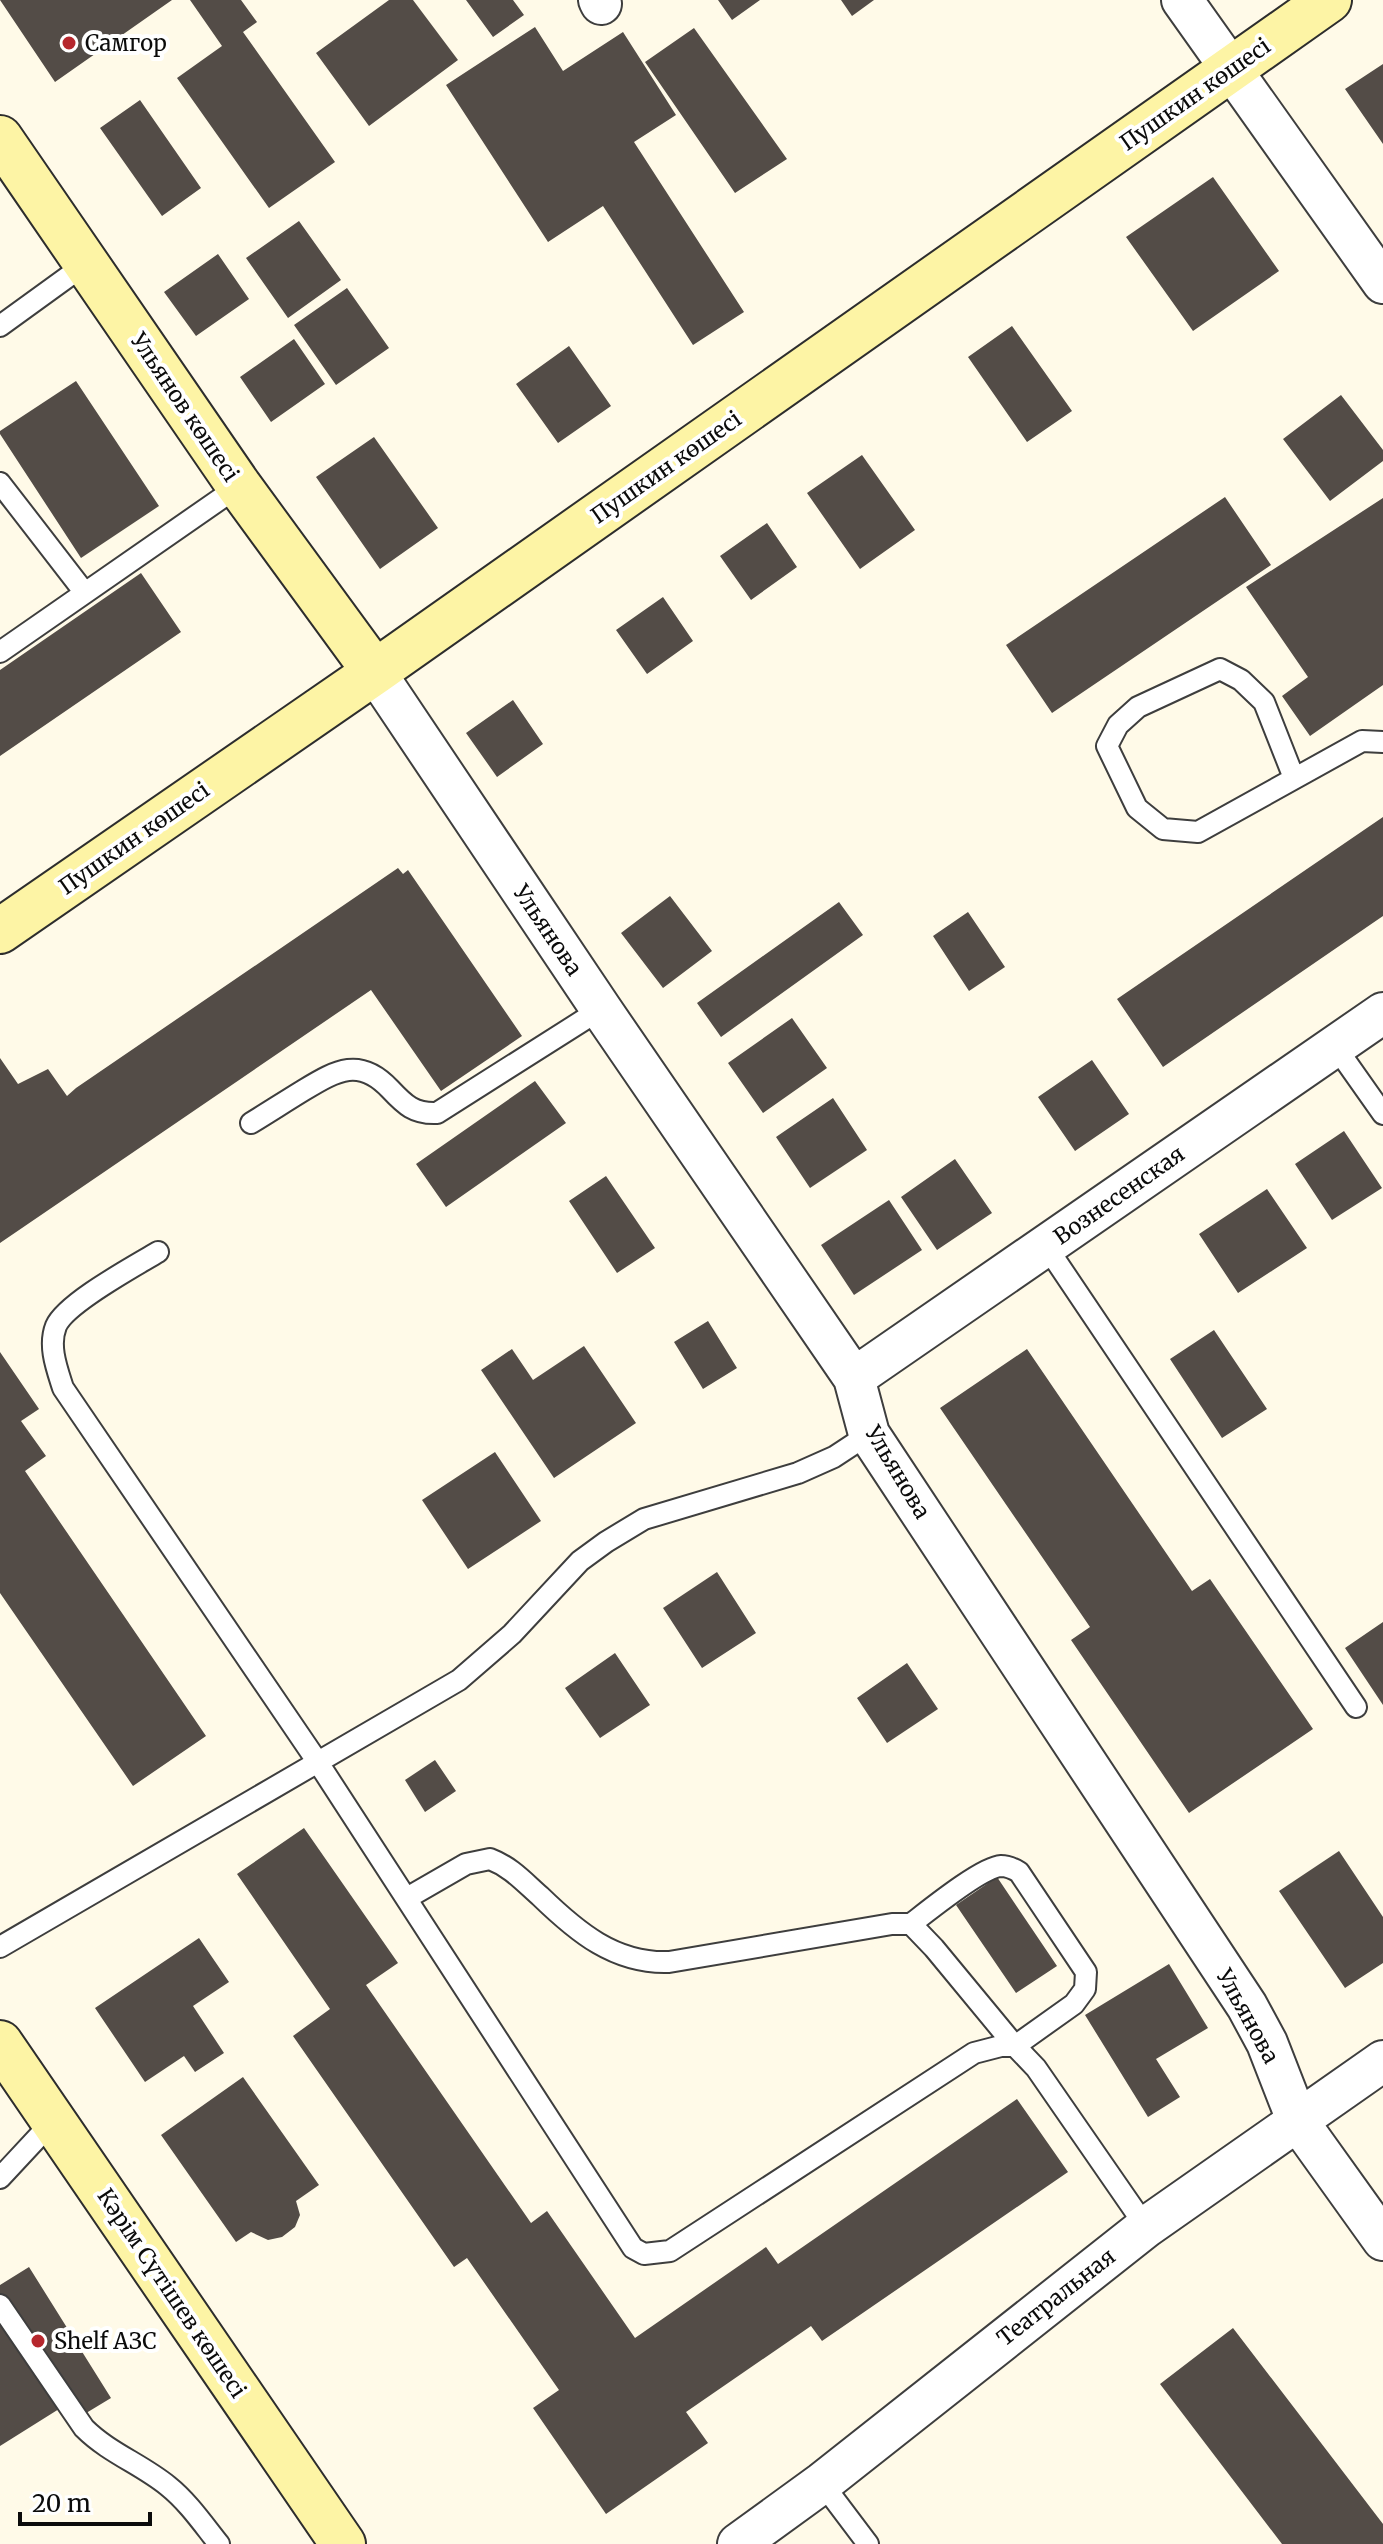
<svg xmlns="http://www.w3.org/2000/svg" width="1383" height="2544" viewBox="0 0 1383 2544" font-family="Merriweather,serif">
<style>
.building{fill:#534c47}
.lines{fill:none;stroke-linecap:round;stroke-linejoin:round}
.lane-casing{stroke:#3e3e3e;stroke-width:24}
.street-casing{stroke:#3e3e3e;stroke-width:44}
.secondary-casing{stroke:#2d2d2d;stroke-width:48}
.lane{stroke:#fff;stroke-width:20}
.street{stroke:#fff;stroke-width:40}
.secondary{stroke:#fdf4a5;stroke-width:44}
.poi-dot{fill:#b6272d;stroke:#fff;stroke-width:3}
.labels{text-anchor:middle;stroke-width:8;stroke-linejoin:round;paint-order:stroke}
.poi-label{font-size:22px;fill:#0b0b0b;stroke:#fff;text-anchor:start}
.street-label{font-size:22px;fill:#0b0b0b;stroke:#fff}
</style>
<rect width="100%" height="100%" fill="#fffae8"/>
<path class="building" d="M0 0H172L55 82Z
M190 0H241L257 22 243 32 335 162 269 208 177 78 222 46Z
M389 0H413L458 60 369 126 316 53Z
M466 0H513L524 15 493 37Z
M718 0H760L732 20Z
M841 0H874L852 16Z
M535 27 563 71 623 32 676 115 634 142 744 312 693 345 603 206 548 242 446 85Z
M694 28 787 159 735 193 645 62Z
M1383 64V144L1345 89Z
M140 100 201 188 162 216 100 128Z
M1213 177 1279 271 1193 331 1126 237Z
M299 221 341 280 288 318 246 258Z
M218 254 249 299 196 336 164 292Z
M347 288 389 348 336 385 294 325Z
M1012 326 1072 411 1027 442 968 357Z
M294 339 325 384 271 422 240 377Z
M569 346 611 406 558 443 516 384Z
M76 381 159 506 81 558 0 434V431Z
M1341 395 1383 450V461L1330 501 1283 439Z
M374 437 438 528 380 569 316 477Z
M862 455 915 530 860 569 807 493Z
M1225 497 1271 565 1052 713 1006 645Z
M1383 498V685L1310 736 1282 696 1308 677 1246 587Z
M767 523 797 567 751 600 720 556Z
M141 573 181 632 0 756V670Z
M663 597 693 641 647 674 616 630Z
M513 700 543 744 497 777 466 733Z
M1383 817V916L1163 1067 1117 999Z
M398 868 403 874 408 870 522 1036 441 1091 371 990 0 1243V1058L18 1084 48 1069 67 1096 76 1088Z
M670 896 712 951 663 988 621 933Z
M839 902 863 935 721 1037 697 1003Z
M968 912 1005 967 969 991 933 936Z
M792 1018 827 1068 763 1113 728 1063Z
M1092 1060 1129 1114 1075 1151 1038 1097Z
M535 1081 566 1123 446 1207 416 1164Z
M833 1098 867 1150 810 1188 776 1137Z
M1344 1131 1382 1188 1332 1220 1295 1164Z
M955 1159 992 1213 937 1250 901 1197Z
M606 1176 655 1248 617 1273 569 1201Z
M1267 1189 1307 1248 1238 1293 1199 1234Z
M889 1200 922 1250 854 1295 821 1245Z
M708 1321 737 1368 703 1389 674 1342Z
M1214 1330 1267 1409 1222 1438 1170 1359Z
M584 1346 636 1423 554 1478 481 1370 512 1349 533 1380Z
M1027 1349 1192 1591 1210 1579 1313 1729 1189 1813 1071 1640 1090 1627 940 1408Z
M0 1352 39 1409 21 1421 46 1456 25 1471 206 1736 133 1786 0 1593Z
M495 1452 541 1521 468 1569 422 1500Z
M717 1572 756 1633 702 1668 663 1608Z
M1383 1622V1705L1345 1648Z
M615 1653 650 1705 600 1738 565 1688Z
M907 1663 938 1709 887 1743 857 1698Z
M435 1760 456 1791 425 1812 405 1780Z
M304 1828 398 1963 366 1985 531 2223 547 2211 635 2338 766 2247 778 2264 1017 2099 1068 2172 822 2341 811 2326 686 2412 708 2443 606 2514 533 2408 559 2390 467 2258 454 2267 293 2036 330 2009 237 1874Z
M1339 1851 1383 1917V1963L1345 1988 1279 1891Z
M997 1877 1057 1966 1016 1993 956 1905Z
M199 1938 229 1982 193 2006 224 2053 195 2072 184 2056 145 2082 95 2008Z
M1169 1964 1208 2028 1156 2059 1180 2097 1148 2117 1085 2015Z
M243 2077 319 2185 296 2201 300 2215 295 2227 282 2237 268 2240 251 2232 236 2242 161 2135Z
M29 2267 111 2398 68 2424 59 2409 0 2446V2285Z
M1233 2328 1383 2524V2544H1282L1160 2384Z"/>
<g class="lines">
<defs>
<path id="lane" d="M0 326 87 263
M0 483 85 593
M0 652 239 486
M1294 778 1264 702 1241 680 1220 669 1138 707 1118 725 1107 746 1137 808 1163 829 1198 832 1362 741 1383 742
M1335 1046 1383 1114
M251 1123C269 1112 286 1101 304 1090 337 1070 360 1057 390 1089 405 1105 414 1114 437 1113L601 1009
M1046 1246 1356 1707
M158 1252C135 1266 66 1303 56 1326 48 1346 57 1369 63 1388L319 1764 633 2248 644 2254 670 2251 974 2053 1001 2046H1015L1074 2004 1085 1989 1086 1972 1019 1872C1014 1869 1007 1866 1001 1866 982 1867 928 1911 911 1924
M407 1898 466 1864 490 1859C511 1867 524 1882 540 1896 577 1932 615 1964 669 1962L892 1924H911L934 1948 1015 2046 1036 2068 1146 2227
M0 1947 459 1680 512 1634 580 1561 606 1542 644 1519 798 1473 834 1457 869 1434
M0 2178 54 2120
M0 2305 84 2428C109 2453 141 2464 168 2486 188 2502 203 2524 219 2544
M822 2483 868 2544"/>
<path id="street" d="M599 0 601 4
M1182 0 1383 283
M375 672 601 1009 854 1378 869 1434 1247 2006 1267 2043 1297 2120 1383 2240
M854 1378 1383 1013
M738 2544 822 2483 1146 2227 1383 2061"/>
<path id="secondary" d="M0 138 239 486 375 672
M0 931 375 672 1329 0
M0 2043 343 2544"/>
</defs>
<use href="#lane" class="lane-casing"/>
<use href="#street" class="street-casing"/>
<use href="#secondary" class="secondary-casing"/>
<use href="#lane" class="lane"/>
<use href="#street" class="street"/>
<use href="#secondary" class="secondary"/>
</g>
<g class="poi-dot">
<circle cx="69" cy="43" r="8"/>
<circle cx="38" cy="2341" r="8"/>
</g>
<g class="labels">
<g class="poi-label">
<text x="85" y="51">Самгор</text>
<text x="54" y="2349">Shelf АЗС</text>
</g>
<g class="street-label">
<text transform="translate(1195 94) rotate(-35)" y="8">Пушкин көшесі</text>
<text transform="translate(185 407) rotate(56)" y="8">Ульянов көшесі</text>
<text transform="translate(666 467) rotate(-35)" y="8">Пушкин көшесі</text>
<text transform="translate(134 838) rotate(-35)" y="8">Пушкин көшесі</text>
<text transform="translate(548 930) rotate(56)" y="8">Ульянова</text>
<text transform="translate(1119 1195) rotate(-35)" y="8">Вознесенская</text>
<text transform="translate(898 1472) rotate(59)" y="8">Ульянова</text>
<text transform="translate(1248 2016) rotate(61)" y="8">Ульянова</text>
<text transform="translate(172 2293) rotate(56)" y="8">Кәрім Сүтішев көшесі</text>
<text transform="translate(1056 2297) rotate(-38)" y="8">Театральная</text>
</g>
</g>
<path d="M20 2512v12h130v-12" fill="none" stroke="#0b0b0b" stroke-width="4"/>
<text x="32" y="2512" font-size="24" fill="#0b0b0b" stroke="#ffffff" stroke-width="6" paint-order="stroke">20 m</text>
</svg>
